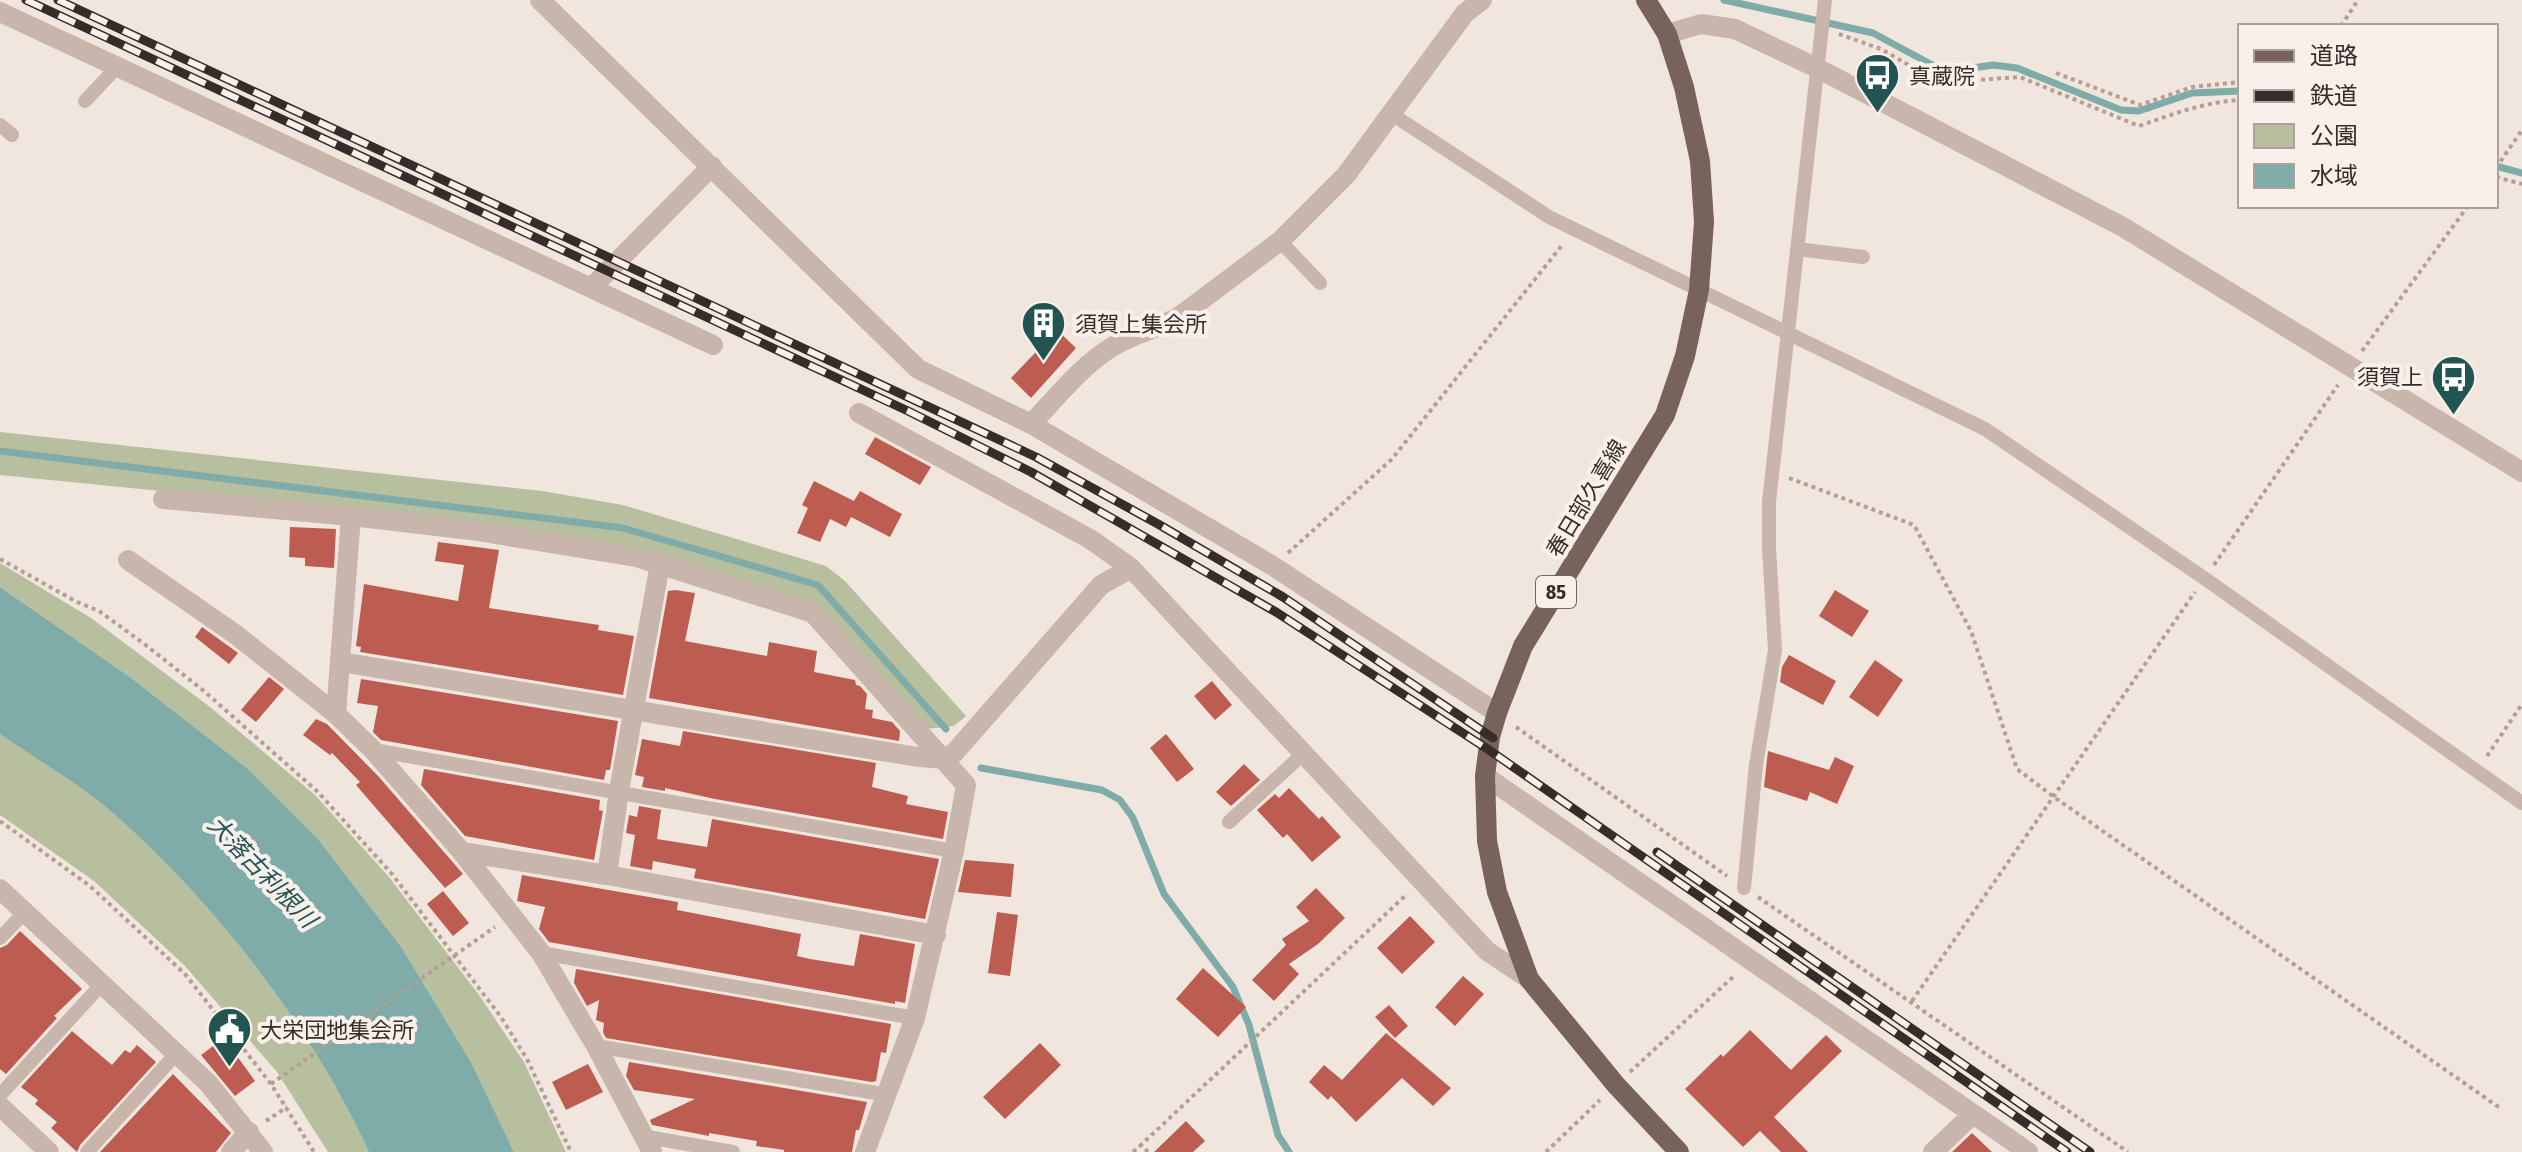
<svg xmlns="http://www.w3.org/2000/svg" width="2522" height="1152" viewBox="0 0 2522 1152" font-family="'Fira Sans Condensed','Noto Sans JP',sans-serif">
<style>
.green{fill:#b8bf9f}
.water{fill:#7faca8}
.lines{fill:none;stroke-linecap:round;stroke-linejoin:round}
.stream{stroke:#7faca8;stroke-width:7}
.building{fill:#bd5c51}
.path{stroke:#b49e95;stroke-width:4;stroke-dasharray:4 4;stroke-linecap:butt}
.service{stroke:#c8b5ab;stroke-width:14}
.minor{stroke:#c8b5ab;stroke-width:20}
.tertiary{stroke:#c8b5ab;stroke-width:20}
.primary{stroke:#77625c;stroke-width:20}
.rail-casing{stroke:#362c2a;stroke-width:9}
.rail{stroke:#f9f0eb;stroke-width:6;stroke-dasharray:18;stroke-linecap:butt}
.labels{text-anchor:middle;stroke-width:8;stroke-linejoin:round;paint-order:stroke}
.shield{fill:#f9f0eb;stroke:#706764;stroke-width:2}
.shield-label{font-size:20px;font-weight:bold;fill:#362c2a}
.poi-label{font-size:22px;fill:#362c2a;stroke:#f9f0eb;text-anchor:start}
.street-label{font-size:22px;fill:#362c2a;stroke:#f9f0eb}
.water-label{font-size:24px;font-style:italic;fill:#225552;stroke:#f9f0eb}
</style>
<rect width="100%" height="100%" fill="#f1e6de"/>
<path class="green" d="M0 432 542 491 623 505 826 566 845 581 966 716 954 726 926 729 816 606 403 515 0 475Z
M0 563 91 618 210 707 315 795 389 877 479 995 524 1062 566 1152H514L472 1064 402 948 318 839 247 768 130 677 0 587Z
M0 734C37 760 81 785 114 814 217 905 312 1028 369 1152H328L277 1072 185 966 94 881 0 815Z"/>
<path class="water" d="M0 587 130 677 247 768 318 839 402 948 472 1064 514 1152H369C312 1028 217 905 114 814 81 785 37 760 0 734Z"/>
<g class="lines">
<path class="stream" d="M1724 0 1873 33 1936 67 1952 71 1993 65 2017 68 2121 110 2139 111 2192 93 2240 91
M2496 166 2522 173
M0 451 623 528 818 585 946 729
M981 768 1102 790 1120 800 1133 818 1164 894 1233 987 1249 1025 1278 1135 1289 1152"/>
</g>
<path class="building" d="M1057 330 1076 348 1031 398 1011 378Z
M875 437 931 467 920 485 865 454Z
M814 481 854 501 860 491 902 514 890 537 851 517 846 527 830 519 820 542 797 533 808 508 802 505Z
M290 527 336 529 334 568 305 566V558L289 557Z
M438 542 499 550 489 608 599 625 598 630 634 636 623 695 360 652 361 647 356 646 364 584 458 601 464 565 435 561Z
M675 590 695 593 685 641 767 656 769 642 817 651 814 672 855 680 856 685 860 686 867 694 865 709 873 710 872 718 892 722 900 731 899 741 649 698 668 591Z
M1835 590 1869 611 1852 637 1819 616Z
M202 627 238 653 229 664 195 637Z
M1789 655 1836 681 1823 705 1780 682 1782 667Z
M1875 660 1903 680 1878 717 1849 697Z
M269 677 284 689 256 722 241 710Z
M361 679 618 721 610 770H606L604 780 381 740 373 732 378 706 357 703Z
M1212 681 1232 705 1215 720 1194 696Z
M316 719 327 724 379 777 463 874 445 888 356 785 360 782 332 753 330 755 303 735Z
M683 731 876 763 872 787 908 796 906 804 948 812 943 839 715 799 665 788V791L642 787 644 777 635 775 642 739 680 746Z
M1166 734 1194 769 1177 782 1150 748Z
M1768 751 1829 770 1835 757 1854 766 1837 804 1810 792 1807 801 1764 787Z
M1244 764 1260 780 1231 806 1216 792Z
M424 769 600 800 599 810 603 811 594 860 465 836 421 785Z
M1289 788 1319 819 1322 816 1341 837 1312 862 1287 834 1283 838 1257 810 1275 794 1279 798Z
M639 806 661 810 657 839 707 847 712 819 939 859 925 919 694 878 696 869 653 861 652 870 630 866 635 835 626 833 629 815 637 817Z
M965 860 1014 864 1011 897 958 892Z
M522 875 678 902 677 910 801 934 797 956 810 959 854 966 860 934 915 944 905 1003 895 1001V1004L549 942 539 929 545 907 517 901Z
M1316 888 1345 918 1318 944 1289 964 1299 974 1274 1001 1252 980 1286 945 1282 939 1309 921 1296 907Z
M443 891 469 923 453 936 427 904Z
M997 912 1018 915 1010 976 988 973Z
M1410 916 1435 942 1402 974 1377 948Z
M20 931 82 989 54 1016 57 1018 6 1074 0 1069V948L7 945Z
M1203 968 1246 1007 1218 1037 1176 999Z
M576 969 891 1024 886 1053 881 1052 876 1081 872 1082 606 1038 603 1032 604 1023 596 1020 599 1000 587 1006 574 983Z
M1463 976 1484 994 1455 1026 1435 1007Z
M1389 1005 1408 1026 1395 1038 1375 1017Z
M1750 1030 1791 1070 1826 1035 1842 1051 1774 1117 1808 1152H1781L1760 1131 1743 1147 1685 1089 1721 1054 1723 1057Z
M72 1031 112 1065 125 1050 130 1053 137 1045 156 1062 80 1145 77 1152 51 1128 57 1122 35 1104 38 1100 21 1087Z
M1386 1033 1451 1088 1433 1106 1402 1078 1356 1122 1331 1096 1328 1100 1309 1082 1324 1065 1342 1080Z
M224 1038 255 1081 235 1096 201 1055Z
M1040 1043 1061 1065 1005 1119 983 1097Z
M629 1062 867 1102 859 1130H856L852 1152H784V1150L756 1146 757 1141 709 1133V1136L652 1125 650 1120 695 1099 634 1090 626 1076Z
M588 1064 603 1092 566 1110 552 1082Z
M173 1074 231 1133 216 1152H100Z
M1186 1121 1205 1141 1193 1152H1154Z
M1972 1133 1992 1152H1952Z"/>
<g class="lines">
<path class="path" d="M2341 26 2358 0
M1839 34 1881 49 1919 71 1943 79 1963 81 2020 77 2139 126C2173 114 2204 102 2240 100
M2056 73 2140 105 2192 87 2240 82
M2496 168 2522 130
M2496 177 2522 184
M2362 351 2468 206
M1789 478 1914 525 1971 631 2017 769 2054 797 2500 1108
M1288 553 1392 459 1563 244
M0 559 77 602 99 611 143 643 204 691 318 792 392 874 501 1017 527 1059 571 1152
M2214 565 2338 385
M1516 727 1727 876
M2487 756 2522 704
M0 821 90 886 185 974 271 1084 314 1152
M1758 897 2128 1152
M1912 1001 2195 592
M1630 1072 1735 975
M271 1084 495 927
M266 1121 287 1107
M1133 1152 1141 1145
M1148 1152 1141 1145 1407 894
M1546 1152 1600 1100"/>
<path class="service" d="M85 101 117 67
M1390 113 1549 217 1985 429 2204 578 2522 803
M0 125 12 135
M1280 241 1320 283
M1797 249 1863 257
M373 750 954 851
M1229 822 1303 754
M1744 888 1756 765 1775 650 1769 548V502L1825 0
M0 938 25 912
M541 953 915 1018
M596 1046 888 1095
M0 1095 102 984
M647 1137 733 1152
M87 1152 176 1054"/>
<path class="minor" d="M540 0 918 369 1031 424 1273 566 1497 713
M0 12 713 345
M591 288 712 166
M859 413 1090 539 1131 568
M1031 424C1057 397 1081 366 1112 347 1133 333 1159 329 1180 316L1280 241 1346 175 1465 13 1482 0
M163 499 351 516
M128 560 235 634 336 714 373 750 462 852 541 953 596 1046 652 1152
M341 662 918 757 946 759 955 752 1101 585 1131 568 1487 951 1529 979
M336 714 351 516 471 530 636 557 813 613 966 785 954 851 915 1018 865 1152
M1485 776 2028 1152
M462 852 607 875 936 935
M607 875 619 791 660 564
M0 889 208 1083 263 1152
M0 1106 49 1152
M231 1152 249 1132
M1933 1152 1973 1114"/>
<path class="tertiary" d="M1667 34 1701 24 1735 29 1817 68 2123 227 2522 472"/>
<path class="primary" d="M1646 0 1667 34 1684 87 1700 161 1704 222 1699 290 1685 356 1665 415 1523 646 1497 713 1490 737 1485 776 1487 841 1497 892 1529 979 1616 1085 1679 1152"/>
<defs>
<path id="rail" d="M26 0 908 411 1031 472 1276 612 1489 750 2067 1152
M58 0 1036 457 1158 524 1283 597 1493 738
M1657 852 2090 1152"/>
</defs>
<use href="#rail" class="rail-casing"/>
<use href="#rail" class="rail"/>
</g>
<defs>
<symbol id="bus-pin" viewBox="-11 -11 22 30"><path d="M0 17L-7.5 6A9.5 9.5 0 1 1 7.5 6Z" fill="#225552" stroke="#f9f0eb"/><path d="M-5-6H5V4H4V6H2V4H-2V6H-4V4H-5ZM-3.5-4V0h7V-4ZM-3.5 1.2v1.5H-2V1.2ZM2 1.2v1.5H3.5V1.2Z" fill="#fff"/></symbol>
<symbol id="building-pin" viewBox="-11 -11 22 30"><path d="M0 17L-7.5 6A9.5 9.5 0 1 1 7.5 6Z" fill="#225552" stroke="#f9f0eb"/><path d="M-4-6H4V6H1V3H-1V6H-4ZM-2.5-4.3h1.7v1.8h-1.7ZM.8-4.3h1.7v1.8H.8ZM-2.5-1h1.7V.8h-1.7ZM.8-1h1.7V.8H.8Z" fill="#fff"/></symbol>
<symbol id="civic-pin" viewBox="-11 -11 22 30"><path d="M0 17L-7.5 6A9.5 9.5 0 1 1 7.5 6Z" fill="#225552" stroke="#f9f0eb"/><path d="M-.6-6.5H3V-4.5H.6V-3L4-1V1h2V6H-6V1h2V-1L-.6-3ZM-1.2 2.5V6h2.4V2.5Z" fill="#fff"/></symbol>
</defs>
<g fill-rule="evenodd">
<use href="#bus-pin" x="1852" y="50" width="51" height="69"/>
<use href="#building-pin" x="1018" y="298" width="51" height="69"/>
<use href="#bus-pin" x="2428" y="352" width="51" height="69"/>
<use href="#civic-pin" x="204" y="1004" width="51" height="69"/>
</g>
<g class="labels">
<rect class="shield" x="1536" y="576" width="40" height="32" rx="6"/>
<g class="shield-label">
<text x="1556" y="599">85</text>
</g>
<g class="poi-label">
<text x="1909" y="84">真蔵院</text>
<text x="1075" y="332">須賀上集会所</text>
<text x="2423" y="385" text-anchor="end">須賀上</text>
<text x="260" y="1038">大栄団地集会所</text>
</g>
<g class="street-label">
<text transform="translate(1586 498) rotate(-59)" y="8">春日部久喜線</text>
</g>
<g class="water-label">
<text transform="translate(262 872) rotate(46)" y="8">大落古利根川</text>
</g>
</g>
<rect x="2238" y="24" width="260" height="184" fill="#f9f0eb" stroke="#aba29e" stroke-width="2"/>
<rect x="2254" y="50" width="40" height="12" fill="#77625c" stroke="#aba29e" stroke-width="2"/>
<text x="2310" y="64" font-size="24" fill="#362c2a">道路</text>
<rect x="2254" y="90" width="40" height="12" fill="#362c2a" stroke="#aba29e" stroke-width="2"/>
<text x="2310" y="104" font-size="24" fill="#362c2a">鉄道</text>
<rect x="2254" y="124" width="40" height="24" fill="#b8bf9f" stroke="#aba29e" stroke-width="2"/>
<text x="2310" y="144" font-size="24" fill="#362c2a">公園</text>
<rect x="2254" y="164" width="40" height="24" fill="#7faca8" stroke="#aba29e" stroke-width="2"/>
<text x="2310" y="184" font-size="24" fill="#362c2a">水域</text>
</svg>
